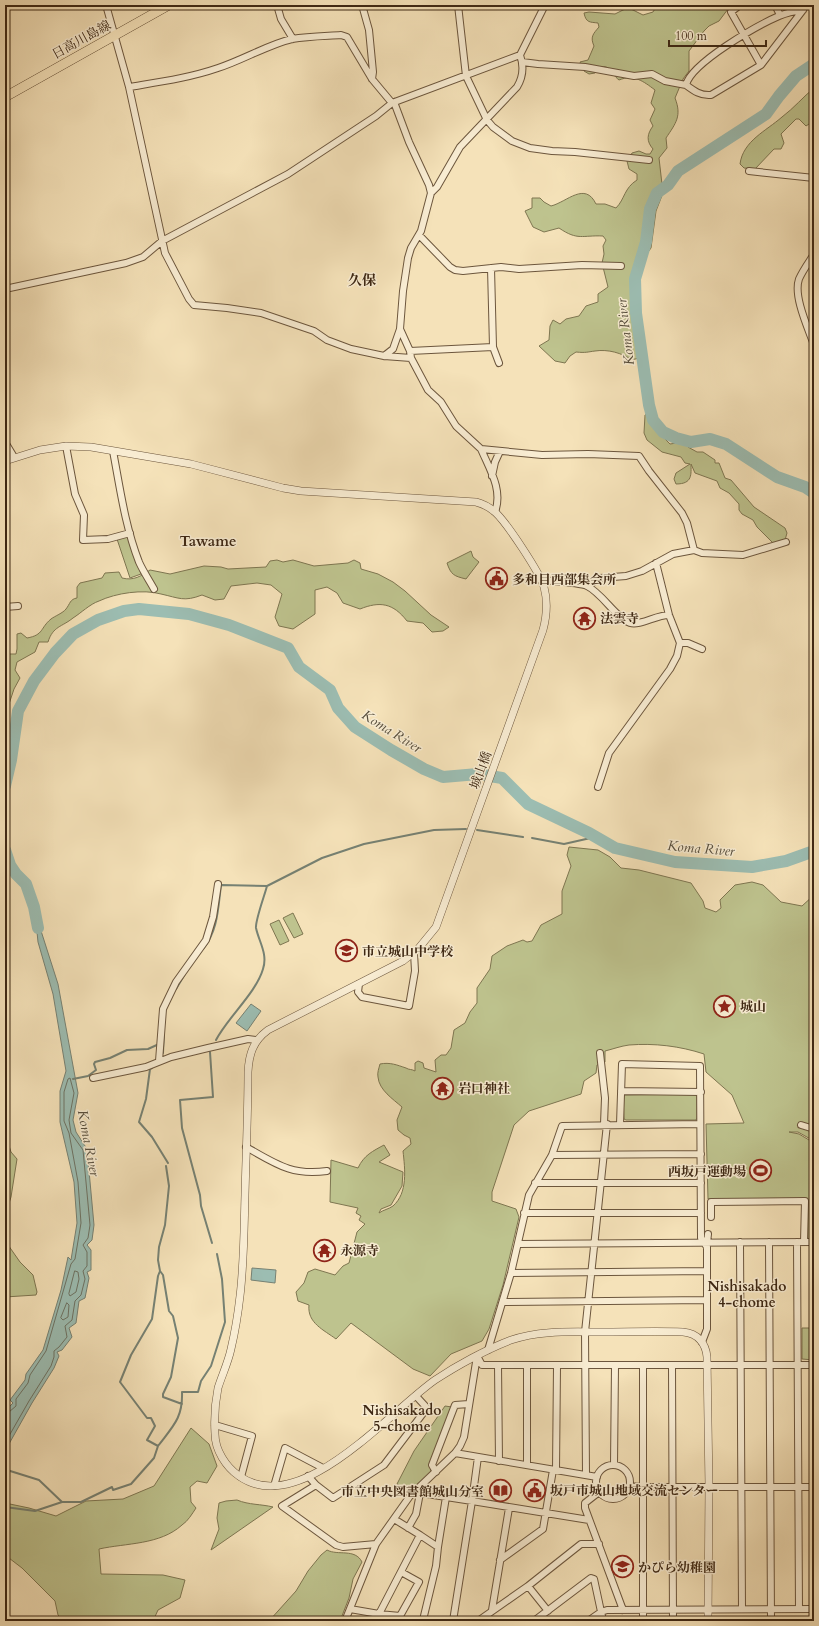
<svg xmlns="http://www.w3.org/2000/svg" width="819" height="1626" viewBox="0 0 819 1626" font-family="Cardo,'Noto Serif JP',serif">
<style>
.green{fill:#bec38e;stroke:#7e7651}
.water{fill:#9cbdb2;stroke:#768173}
.lines{fill:none;stroke-linecap:round;stroke-linejoin:round}
.shore{stroke:#6d7263;stroke-width:1}
.stream{stroke:#768173;stroke-width:2}
.river{stroke:#9cbdb2;stroke-width:12}
.minor-casing{stroke:#6c563d;stroke-width:8}
.tertiary-casing{stroke:#6c563d;stroke-width:8}
.primary-casing{stroke:#3e2814;stroke-width:10}
.minor{stroke:#f8ecd2;stroke-width:6}
.tertiary{stroke:#f8ecd2;stroke-width:7}
.primary{stroke:#f5e2b9;stroke-width:9}
.labels{text-anchor:middle;stroke-width:3;stroke-linejoin:round;paint-order:stroke}
.street-label{font-size:13px;fill:#3e2814;stroke:#f8ecd2}
.poi-label{font-size:13px;font-weight:bold;fill:#3e2814;stroke:#f8ecd2;text-anchor:start}
.neighbourhood-label{font-size:14px;font-weight:bold;fill:#3e2814;stroke:#f8ecd2}
.water-label{font-size:14px;font-style:italic;fill:#564d3c;stroke:#f8ecd2}
.quarter-label{font-size:15px;font-weight:bold;fill:#3e2814;stroke:#f8ecd2}
</style>
<rect width="100%" height="100%" fill="#f5e2b9"/>
<filter id="stains"><feTurbulence type="fractalNoise" baseFrequency=".005" numOctaves="4"/><feColorMatrix values="0 0 0 0 .2 0 0 0 0 .09 0 0 0 0 .02 0 0 0 .5 -.17"/></filter>
<radialGradient id="worn" r=".72"><stop offset=".6" stop-color="#630" stop-opacity="0"/><stop offset="1" stop-color="#630" stop-opacity=".3"/></radialGradient>
<path class="green" d="M661 5H669L678 8 683 5H731L719 21 709 26 704 31 689 51V71L683 79 675 98C682 116 676 123 666 138L667 148 659 158 663 193 656 211 651 248 643 259 639 273 637 303 640 312V331L642 357 632 360C622 353 608 349 595 351 587 352 586 353 576 352L570 356 565 363 555 361 539 346 549 340 550 326 553 320 560 324 566 319 579 316 586 306 598 302V294L608 287 602 263 604 254 603 246 606 240 603 236C582 235 578 241 559 228L544 232 533 227 525 211 532 208V198H540L544 202 551 206C567 202 585 181 596 204H605L616 208C625 199 624 188 637 180V174L629 169 627 161 632 153 639 151 646 154H650L653 149C646 141 647 134 653 126L650 120 655 109 651 103 655 90C643 81 634 74 619 80 610 73 610 63 598 68L595 73 589 74 584 71 580 62 588 60 594 46C590 37 593 34 599 27L598 23C590 22 586 23 584 13L589 12 615 14 625 9H631L643 15 653 12 656 7Z
M814 88V115L812 117V122L806 126 799 119H796L781 134 784 143 781 149H774L755 169 744 168 740 164C743 141 766 131 782 117 794 108 803 97 814 88Z
M647 414 651 425 670 444 684 442 688 447 697 452H703L715 460V463H719L725 478 731 480 754 507 785 528 787 533 785 540 774 544 757 527 753 520 742 514 739 510V504L729 493 720 488 717 481 695 473 691 464C691 474 693 484 676 484L674 479 676 473 690 464 685 463 681 457 662 452 647 440 644 433 645 415Z
M129 535 141 574 130 578 117 539Z
M471 551 473 557 479 562 466 579C454 576 451 575 447 563Z
M277 560 283 562 293 560 314 566 348 563 354 560 360 563 361 569 378 574 393 582 405 591 431 615 449 627 443 631 432 632 423 623 407 621C393 603 380 601 360 609L343 603 337 593 327 587 315 590V614L293 629 279 626 275 617 282 594 271 585 257 583 231 586 224 599 215 600 202 595C184 602 179 598 161 594 143 589 116 593 99 601 90 604 81 613 73 618 62 627 53 626 48 642H39L35 652 17 662 15 670 20 678 14 689 5 716V670L8 665 5 661V654H16L17 649V634L21 633 27 638C44 635 40 628 51 619 55 616 63 613 66 609 70 604 70 599 77 598V587L80 583 102 578 105 573 119 572 122 578C134 581 141 576 150 570L170 574 204 566 221 567 228 569 266 567 270 561Z
M569 847 598 850 610 857 621 868 639 870 691 883 703 901 705 908 716 912 721 908 720 900 735 885 752 882 763 885 781 902 802 906 814 895V1141L798 1132H789L799 1134 814 1143V1239H807L808 1199H708L706 1124 744 1123 732 1095 706 1072 704 1054C680 1046 654 1043 629 1045 621 1046 613 1049 605 1051V1062L597 1065 596 1073 584 1081 581 1094 529 1111 514 1125 492 1192V1201L516 1209 519 1217 503 1285 489 1329 482 1341 451 1354 430 1376 413 1369 351 1323 336 1339C324 1330 307 1323 309 1305L298 1301 296 1292 304 1283 308 1272 315 1269 335 1275 343 1266 349 1263 357 1232 365 1224 359 1220 361 1216 356 1213 358 1208 330 1202 331 1160 358 1168C364 1155 373 1151 384 1145L390 1155 379 1162 403 1172 402 1186 391 1205 381 1209 379 1213C383 1210 389 1209 393 1206 408 1193 405 1169 403 1151L411 1144 410 1138 404 1135 398 1130 397 1120 402 1107C393 1099 379 1090 378 1077 377 1073 379 1068 380 1064 390 1062 397 1065 406 1068 409 1070 412 1069 415 1071V1063L418 1061 423 1063 424 1068 436 1072 435 1060 441 1055H446L451 1048 454 1030 465 1023 470 1012 477 1003V988L490 969 492 956 507 946 523 940 527 942 532 941 541 925 562 914V891L571 866 567 855Z
M293 913 303 934 294 938 283 918Z
M279 920 289 941 280 945 270 924Z
M695 1094 697 1096V1118L696 1120H626L624 1119 623 1097 625 1095Z
M5 1133 11 1152 17 1159 11 1197 6 1213 5 1231 6 1242 20 1262 33 1275 37 1292 36 1295 5 1297Z
M802 1328H814V1360L802 1359Z
M445 1406 452 1407 430 1465 431 1472 409 1492 397 1484 414 1451Z
M191 1428 209 1444 217 1466 207 1483 197 1481 190 1487 191 1502 196 1508C192 1514 188 1521 182 1525 160 1545 126 1543 99 1549L101 1574 163 1575 185 1580 180 1598 158 1610 153 1621H64L58 1615 55 1601 22 1568 5 1555V1503L29 1508 56 1516 86 1501 123 1499 154 1486Z
M237 1500C249 1505 261 1504 273 1507L211 1550 219 1529 217 1518 219 1503 226 1501Z
M327 1550C338 1556 355 1548 362 1562L353 1579 349 1598 340 1621H269L296 1591 308 1571 321 1555Z"/>
<path class="water" d="M35 912 58 984 78 1093 73 1120 76 1132 87 1149 94 1225 92 1240 87 1245 91 1250V1270L87 1272 89 1278 85 1298 79 1301 76 1323 69 1328 72 1337 62 1350 57 1352 59 1356 54 1368 32 1403 5 1451V1408L7 1409 13 1403 10 1400 25 1380 26 1374 43 1350 61 1290 68 1257 71 1260 77 1223 74 1182 60 1122V1091L66 1071 53 994 38 942Z
M251 1004 261 1011 247 1031 236 1023Z
M252 1268 276 1270 275 1283 251 1280Z"/>
<g class="lines">
<path class="shore" d="M75 1271 78 1272 79 1279 76 1292 70 1296 69 1294Z
M67 1303 69 1305 68 1317 63 1320 61 1318Z
M5 1412H9L16 1406V1399L28 1383 30 1375 46 1351 71 1264 75 1259 81 1223 78 1182 69 1133 64 1121V1092L68 1079 70 1078 74 1093 69 1120 71 1133 83 1150 90 1225 88 1238 83 1245 87 1252V1266L83 1271 85 1279 81 1295 75 1301 72 1320 65 1326 67 1337 59 1347 54 1351V1357L51 1366 29 1401 5 1443"/>
<path class="stream" d="M477 830 523 837
M532 838 564 844 595 837
M203 949C218 931 218 908 221 885L267 886 322 858 364 844 434 830 466 829
M176 989 185 974
M216 1040C228 1017 256 993 263 969 268 954 259 942 256 928 255 921 265 894 267 886
M210 1052 213 1097 180 1100 182 1128 200 1195 201 1206 212 1243
M163 1053 164 1031
M152 1068 150 1069 146 1099 139 1122 152 1137 168 1163
M73 1079 88 1076 96 1070 94 1064 95 1062 110 1058 127 1050 148 1049 159 1044
M160 1271 163 1275 169 1311 173 1316 178 1338 171 1377 163 1394V1397L182 1404
M158 1446C173 1426 183 1418 182 1392H198L201 1381 211 1366 225 1322 222 1279 217 1254
M5 1470H7L39 1480 62 1502H81L112 1487 113 1490 131 1484 154 1458 158 1446 147 1440 155 1426 151 1418H147L120 1382 131 1355 152 1319 158 1276 160 1271 158 1260 159 1247 165 1225 169 1186 166 1166
M5 1507 35 1511 62 1502"/>
<path class="river" d="M814 64 796 76 779 96 766 114 678 171 668 185 657 193 650 209 646 242 635 279 636 313 649 405 653 420 663 432 676 438 691 442 710 439 726 444 777 477 805 487 814 493
M5 786 11 760 18 711 34 681 55 653 73 634 98 620 124 611 139 609 189 614 229 625 288 648 299 667 330 690 338 708 355 727 391 750 424 769 443 777 478 774 502 778 528 804 589 833 615 848 675 862 752 867 786 861 814 851
M5 850 10 865 16 874 26 884 34 907 38 928"/>
<defs>
<path id="minor" d="M106 5 129 87 165 253 189 299 194 305 227 308 261 313 314 331 327 340 351 349 384 356 411 358
M277 5 281 19 293 39
M362 5 369 30 373 72 372 79
M458 5 466 76 487 120 493 127 512 141 530 148 552 151 575 152 649 160
M740 5 731 12 761 65
M775 5 780 15
M803 10C795 11 786 13 779 16 758 25 691 63 686 85 694 91 701 96 711 95L761 65 803 10 806 5
M520 55C524 66 523 77 517 87L460 147 437 187 431 193 421 231 411 248 408 258 403 291 400 329 410 351 411 358 428 390 441 402 456 426 481 449 542 455 588 454 639 456 649 471 682 513 687 523 694 550
M522 62 538 64 585 67 634 76 652 74 665 81 686 85
M129 87C159 82 189 78 218 68 243 60 267 45 292 39 308 36 325 36 341 35L347 37 372 79 392 103
M394 102 409 142 429 185 431 193
M749 171 814 178
M419 235 450 267 455 270 463 271 501 267 519 269 582 265 621 266
M814 254C809 262 803 270 799 279 793 296 808 328 814 345
M491 268 493 347 499 363
M5 289 126 263 143 257 162 241 288 174 376 116 392 103 520 55 545 5
M410 351 493 347
M384 356 393 349 400 329
M5 442 14 457
M66 446 75 494 84 515 83 540 108 539 130 533
M481 449C490 470 503 490 495 512
M113 451C120 488 125 526 139 562 143 571 149 580 154 589
M492 476 495 462 500 451
M656 563 669 615 680 643H688L702 649
M541 580C550 581 581 583 587 586 602 593 616 618 630 623 640 626 656 615 669 615
M587 586 600 578 626 576 642 571 673 554 694 550 702 553 743 555 786 542
M5 607 18 606
M598 787 609 753 670 669 677 656 680 643
M359 984 358 992 362 997 409 1006 415 971 414 953
M600 1053 605 1098 604 1124
M159 1061 163 1009 176 982 206 940 213 917 218 884
M93 1078 146 1067 171 1057 208 1048 248 1039 256 1040
M621 1091 701 1092
M620 1124 622 1064 700 1066 701 1238 707 1247V1329L702 1342
M801 1125 814 1129
M246 1147C276 1164 292 1176 327 1171
M552 1155 701 1154
M535 1183H701
M524 1213H701
M711 1217V1202L805 1201 804 1242
M740 1242 742 1609
M769 1242 771 1621
M797 1242 799 1609
M707 1243 708 1234
M518 1244 814 1242
M511 1273 707 1271
M503 1302 707 1300
M488 1350 511 1273 529 1195 552 1155 562 1126 700 1124
M477 1356 482 1365H814
M498 1365 499 1461
M527 1365V1465
M672 1365 673 1621
M643 1366V1621
M215 1425 252 1436 241 1477
M455 1453 597 1477
M614 1465 615 1366
M596 1482a17 17 0 1 1 34 0a17 17 0 1 1-34 0Z
M556 1470 557 1366
M436 1472 432 1465 455 1405 469 1404
M586 1475 585 1332 607 1124
M308 1476 316 1485 333 1498 384 1465 427 1408 416 1396
M316 1485 282 1506 336 1545 343 1547 376 1544
M274 1486 285 1448 323 1468
M629 1486 643 1487H814
M414 1492 472 1501 478 1457
M599 1492 585 1503V1508L623 1610
M408 1528 416 1514 420 1493
M420 1535 438 1547 436 1566 423 1620
M438 1547 446 1497
M500 1560 543 1529 553 1470
M528 1586 548 1611
M350 1609 379 1614 420 1535 394 1519
M492 1610 509 1508
M379 1614 400 1616 419 1582 401 1572
M345 1621 376 1544 410 1496 455 1453 460 1446 464 1437 477 1356
M453 1621 472 1501 589 1520
M478 1621 528 1586 581 1544H599
M534 1621 591 1578 594 1579 603 1621
M588 1621 601 1612 607 1610 814 1609"/>
<path id="tertiary" d="M5 461 40 450 66 446 91 447 191 464 283 488 301 491 476 502C484 504 489 507 495 512 507 523 540 573 544 587 548 602 547 615 543 630L436 927 418 949 403 961 268 1030C253 1041 249 1054 248 1072 248 1113 246 1154 245 1195 244 1229 244 1263 240 1296 238 1314 235 1332 231 1349 228 1363 222 1375 218 1388 215 1403 214 1419 215 1434 215 1450 226 1467 239 1476 300 1519 389 1412 435 1380 456 1366 487 1349 511 1340 540 1330 571 1332 601 1332 629 1332 656 1331 683 1332 698 1333 706 1344 707 1357L709 1487 708 1621"/>
<path id="primary" d="M5 97 169 5"/>
</defs>
<use href="#minor" class="minor-casing"/>
<use href="#tertiary" class="tertiary-casing"/>
<use href="#primary" class="primary-casing"/>
<use href="#minor" class="minor"/>
<use href="#tertiary" class="tertiary"/>
<use href="#primary" class="primary"/>
</g>
<defs>
<symbol id="civic-ring" viewBox="-11 -11 22 22"><circle r="9.5" fill="#f8ecd2" stroke="#8f2418" stroke-width="1.5"/><path d="M-.6-6.5H3V-4.5H.6V-3L4-1V1h2V6H-6V1h2V-1L-.6-3ZM-1.2 2.5V6h2.4V2.5Z" fill="#8f2418"/></symbol>
<symbol id="temple-ring" viewBox="-11 -11 22 22"><circle r="9.5" fill="#f8ecd2" stroke="#8f2418" stroke-width="1.5"/><path d="M0-6L5-2H3V0L6.5 2.5H4V6H1.5V3h-3V6H-4V2.5H-6.5L-3 0V-2H-5Z" fill="#8f2418"/></symbol>
<symbol id="school-ring" viewBox="-11 -11 22 22"><circle r="9.5" fill="#f8ecd2" stroke="#8f2418" stroke-width="1.5"/><path d="M0-5L7-2L0 1L-7-2ZM-4 1L0 2.5L4 1V4Q0 6-4 4Z" fill="#8f2418"/></symbol>
<symbol id="sight-ring" viewBox="-11 -11 22 22"><circle r="9.5" fill="#f8ecd2" stroke="#8f2418" stroke-width="1.5"/><path d="M0-6L1.8-2.2L6-1.7L2.9 1.2L3.7 5.4L0 3.3L-3.7 5.4L-2.9 1.2L-6-1.7L-1.8-2.2Z" fill="#8f2418"/></symbol>
<symbol id="stadium-ring" viewBox="-11 -11 22 22"><circle r="9.5" fill="#f8ecd2" stroke="#8f2418" stroke-width="1.5"/><path d="M0-5a6.5 5 0 1 0 0 10a6.5 5 0 1 0 0-10ZM-3.5-1.8h7v3.6h-7Z" fill="#8f2418"/></symbol>
<symbol id="library-ring" viewBox="-11 -11 22 22"><circle r="9.5" fill="#f8ecd2" stroke="#8f2418" stroke-width="1.5"/><path d="M-6-4Q-3-5.5-.7-3.5V5Q-3 3-6 4ZM6-4Q3-5.5 .7-3.5V5Q3 3 6 4Z" fill="#8f2418"/></symbol>
</defs>
<g fill-rule="evenodd">
<use href="#civic-ring" x="484" y="566" width="25" height="25"/>
<use href="#temple-ring" x="572" y="606" width="25" height="25"/>
<use href="#school-ring" x="334" y="938" width="25" height="25"/>
<use href="#sight-ring" x="712" y="994" width="25" height="25"/>
<use href="#temple-ring" x="430" y="1076" width="25" height="25"/>
<use href="#stadium-ring" x="748" y="1158" width="25" height="25"/>
<use href="#temple-ring" x="312" y="1238" width="25" height="25"/>
<use href="#civic-ring" x="522" y="1478" width="25" height="25"/>
<use href="#library-ring" x="488" y="1478" width="25" height="25"/>
<use href="#school-ring" x="610" y="1554" width="25" height="25"/>
</g>
<g class="labels">
<g class="street-label">
<text transform="translate(81 39) rotate(-29)" y="5">日高川島線</text>
<text transform="translate(480 770) rotate(-70)" y="5">城山橋</text>
</g>
<g class="poi-label">
<text x="512" y="584">多和目西部集会所</text>
<text x="600" y="623">法雲寺</text>
<text x="362" y="956">市立城山中学校</text>
<text x="740" y="1011">城山</text>
<text x="458" y="1093">岩口神社</text>
<text x="746" y="1176" text-anchor="end">西坂戸運動場</text>
<text x="340" y="1255">永源寺</text>
<text x="550" y="1495">坂戸市城山地域交流センター</text>
<text x="484" y="1496" text-anchor="end">市立中央図書館城山分室</text>
<text x="638" y="1572">かぴら幼稚園</text>
</g>
<g class="neighbourhood-label">
<text x="362" y="285">久保</text>
<text x="747" y="1291">Nishisakado<tspan x="747" dy="16">4-chome</tspan></text>
<text x="402" y="1415">Nishisakado<tspan x="402" dy="16">5-chome</tspan></text>
</g>
<g class="water-label">
<text transform="translate(625 332) rotate(-97)" y="5">Koma River</text>
<text transform="translate(392 731) rotate(32)" y="5">Koma River</text>
<text transform="translate(701 848) rotate(5)" y="5">Koma River</text>
<text transform="translate(89 1143) rotate(79)" y="5">Koma River</text>
</g>
<g class="quarter-label">
<text x="208" y="546">Tawame</text>
</g>
</g>
<rect width="819" height="1626" fill="none" stroke="#f5e2b9" stroke-width="20"/>
<rect x="6" y="6" width="807" height="1614" fill="none" stroke="#3e2814" stroke-width="2"/>
<rect x="10" y="10" width="799" height="1606" fill="none" stroke="#3e2814"/>
<path d="M669 40v6h97v-6" fill="none" stroke="#3e2814" stroke-width="2"/>
<text x="675" y="40" font-size="12" fill="#3e2814" stroke="#f8ecd2" stroke-width="3" paint-order="stroke">100 m</text>
<rect width="100%" height="100%" filter="url(#stains)"/>
<rect width="100%" height="100%" fill="url(#worn)"/>
</svg>
